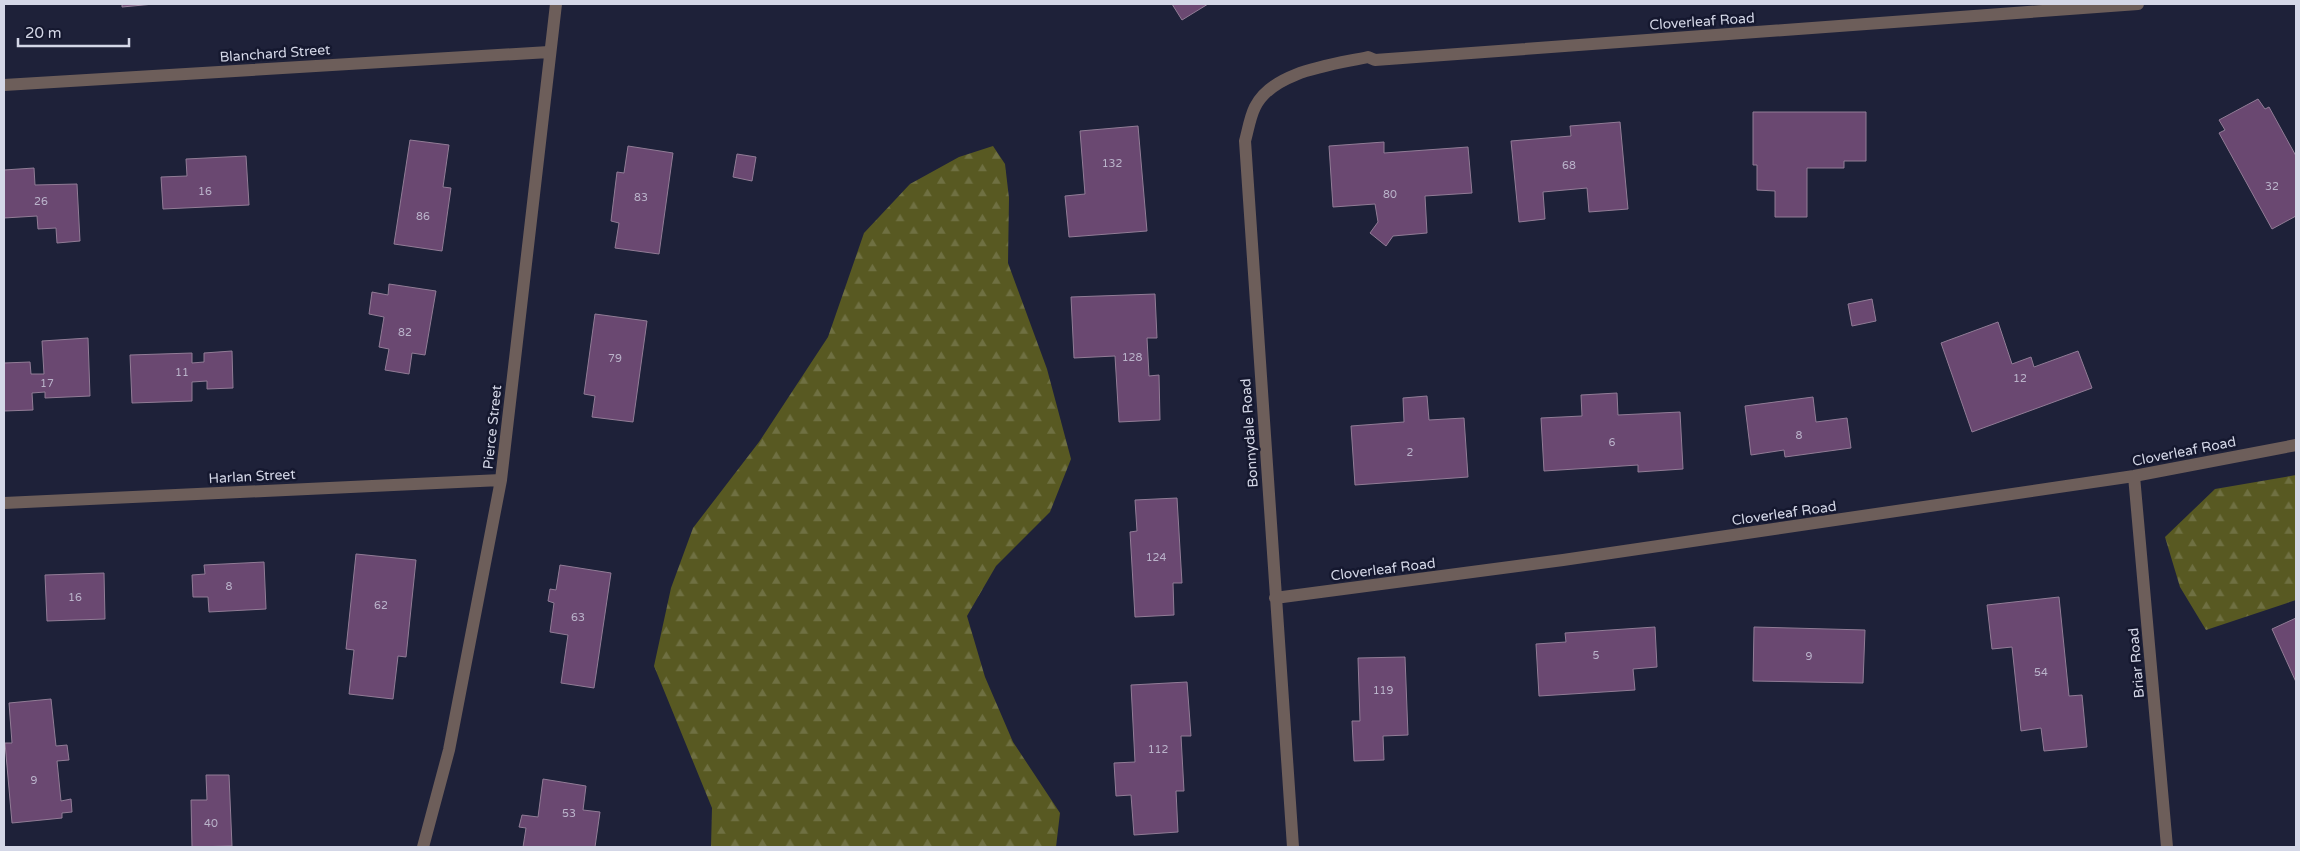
<svg xmlns="http://www.w3.org/2000/svg" width="2300" height="851" viewBox="0 0 2300 851" font-family="'Varela Round',sans-serif">
<style>
.forest{fill:url(#forest-firs)}
.building{fill:#6a4871;stroke:#917c96}
.lines{fill:none;stroke-linecap:round;stroke-linejoin:round}
.minor{stroke:#6d5e5a;stroke-width:12}
.labels{text-anchor:middle;stroke-width:5;stroke-linejoin:round;paint-order:stroke}
.number-label{font-size:11px;fill:#bab3ca}
.street-label{font-size:14px;fill:#d4d7e7;stroke:#15182f}
</style>
<defs>
<pattern id="forest-firs" width="22" height="20" patternUnits="userSpaceOnUse" patternTransform="scale(1.25)"><rect width="22" height="20" fill="#585922"/><path d="M5 1l3.5 6h-7zM16 11l3.5 6h-7z" fill="#6f7042"/></pattern>
</defs>
<rect width="100%" height="100%" fill="#1e2139"/>
<path class="forest" d="M993 146 1005 164 1009 198 1008 263 1047 369 1071 459 1050 512 996 566 967 616 985 677 1013 742 1060 813 1056 847H711L712 808 654 666 671 588 693 528 759 442 828 337 864 233 910 184 959 157Z
M2296 475V600L2206 630 2180 587 2165 537 2215 489Z"/>
<path class="building" d="M122 4H154L122 7Z
M1172 4H1208L1182 20Z
M2258 99 2265 109 2269 107 2296 156V216L2272 229 2219 133 2225 130 2219 120Z
M1753 112H1866V161H1844V168H1807V217H1775V191L1757 190V165H1753Z
M1620 122 1628 209 1589 212 1587 188 1543 192 1545 219 1519 222 1511 141 1571 136 1570 126Z
M1138 126 1147 231 1069 237 1065 196 1085 194 1080 131Z
M410 140 449 145 443 187 451 188 442 251 394 244Z
M1384 142V153L1468 147 1472 193 1425 196 1427 233 1393 236 1386 246 1370 233 1378 222 1375 204 1333 207 1329 146Z
M628 146 673 153 659 254 615 248 619 223 611 221 617 172 624 173Z
M737 154 756 157 752 181 733 177Z
M246 156 249 205 163 209 161 177 187 176 186 159Z
M34 168 35 185 77 184 80 241 57 243 56 228 38 229 37 216 4 218V170Z
M389 284 436 291 425 355 412 353 409 374 385 370 389 349 379 347 384 317 369 314 372 292 388 295Z
M1155 294 1157 338H1147L1149 376 1159 375 1160 420 1119 422 1115 356 1074 358 1071 297Z
M1872 299 1876 321 1852 326 1848 304Z
M595 314 647 321 633 422 592 417 595 396 584 394Z
M1998 322 2012 364 2031 357 2034 367 2078 351 2092 388 1972 432 1941 343Z
M88 338 90 396 45 398V392L32 393 33 410 4 411V363L30 362 31 374H44L42 341Z
M232 351 233 388 207 389V381L192 382V401L132 403 130 355 192 353V363L204 362V353Z
M1617 393 1618 415 1680 412 1683 469 1638 472V465L1544 471 1541 418 1582 416 1581 395Z
M1427 396 1429 420 1464 418 1468 477 1355 485 1351 426 1404 422 1403 398Z
M1813 397 1816 422 1847 418 1851 448 1785 457 1784 450 1751 455 1745 406Z
M1177 498 1182 583H1173L1174 615 1135 617 1130 532 1137 531 1135 500Z
M356 554 416 560 406 657 398 656 393 699 349 694 354 650 346 649Z
M264 562 266 609 209 612 208 597H193L192 575 205 574 204 565Z
M560 565 611 573 594 688 561 683 568 635 550 632 554 603 548 601 550 589 556 590Z
M104 573 105 619 47 621 45 575Z
M2059 597 2069 696 2082 695 2087 747 2044 751 2041 728 2021 731 2012 647 1992 649 1987 605Z
M2296 618V682L2272 629Z
M1655 627 1657 667 1633 669 1635 690 1539 696 1536 644 1566 642 1565 633Z
M1754 627 1865 630 1863 683 1753 681Z
M1405 657 1408 735 1383 736 1384 760 1354 761 1352 721H1360L1358 658Z
M1187 682 1191 736H1181L1184 791H1176L1178 832 1134 835 1131 795 1116 796 1114 763 1135 762 1131 685Z
M51 699 56 746 67 745 69 760 57 761 61 801 71 799 72 812 62 813V818L12 823 5 743H12L9 703Z
M206 775H229L232 846 192 847 191 800H207Z
M543 779 586 786 583 810 600 812 595 847H523L526 828 519 827 522 815 538 817Z"/>
<g class="lines">
<path class="minor" d="M4 85 549 52
M2134 476 2167 847
M4 503 501 480
M1275 598 1563 560 2134 476 2296 445
M423 847 449 750 501 480 556 4
M1293 847 1245 141C1248 130 1250 117 1255 107 1273 71 1332 65 1368 57L1375 60 2138 4"/>
</g>
<g class="labels">
<g class="number-label">
<text x="1112" y="167">132</text>
<text x="1569" y="169">68</text>
<text x="2272" y="190">32</text>
<text x="205" y="195">16</text>
<text x="1390" y="198">80</text>
<text x="641" y="201">83</text>
<text x="41" y="205">26</text>
<text x="423" y="220">86</text>
<text x="405" y="336">82</text>
<text x="1132" y="361">128</text>
<text x="615" y="362">79</text>
<text x="182" y="376">11</text>
<text x="2020" y="382">12</text>
<text x="47" y="387">17</text>
<text x="1799" y="439">8</text>
<text x="1612" y="446">6</text>
<text x="1410" y="456">2</text>
<text x="1156" y="561">124</text>
<text x="229" y="590">8</text>
<text x="75" y="601">16</text>
<text x="381" y="609">62</text>
<text x="578" y="621">63</text>
<text x="1596" y="659">5</text>
<text x="1809" y="660">9</text>
<text x="2041" y="676">54</text>
<text x="1383" y="694">119</text>
<text x="1158" y="753">112</text>
<text x="34" y="784">9</text>
<text x="569" y="817">53</text>
<text x="211" y="827">40</text>
</g>
<g class="street-label">
<text transform="translate(1702 21) rotate(-4)" y="5">Cloverleaf Road</text>
<text transform="translate(275 53) rotate(-4)" y="5">Blanchard Street</text>
<text transform="translate(492 427) rotate(-84)" y="5">Pierce Street</text>
<text transform="translate(1249 433) rotate(-94)" y="5">Bonnydale Road</text>
<text transform="translate(2184 451) rotate(-11)" y="5">Cloverleaf Road</text>
<text transform="translate(252 476) rotate(-3)" y="5">Harlan Street</text>
<text transform="translate(1784 513) rotate(-8)" y="5">Cloverleaf Road</text>
<text transform="translate(1383 569) rotate(-7)" y="5">Cloverleaf Road</text>
<text transform="translate(2136 663) rotate(-95)" y="5">Briar Road</text>
</g>
</g>
<rect width="2300" height="851" fill="none" stroke="#d4d7e7" stroke-width="10"/>
<path d="M18 38v8h111v-8" fill="none" stroke="#d4d7e7" stroke-width="2.5"/>
<text x="25" y="38" font-size="15" fill="#d4d7e7" stroke="#15182f" stroke-width="4" paint-order="stroke">20 m</text>
</svg>
